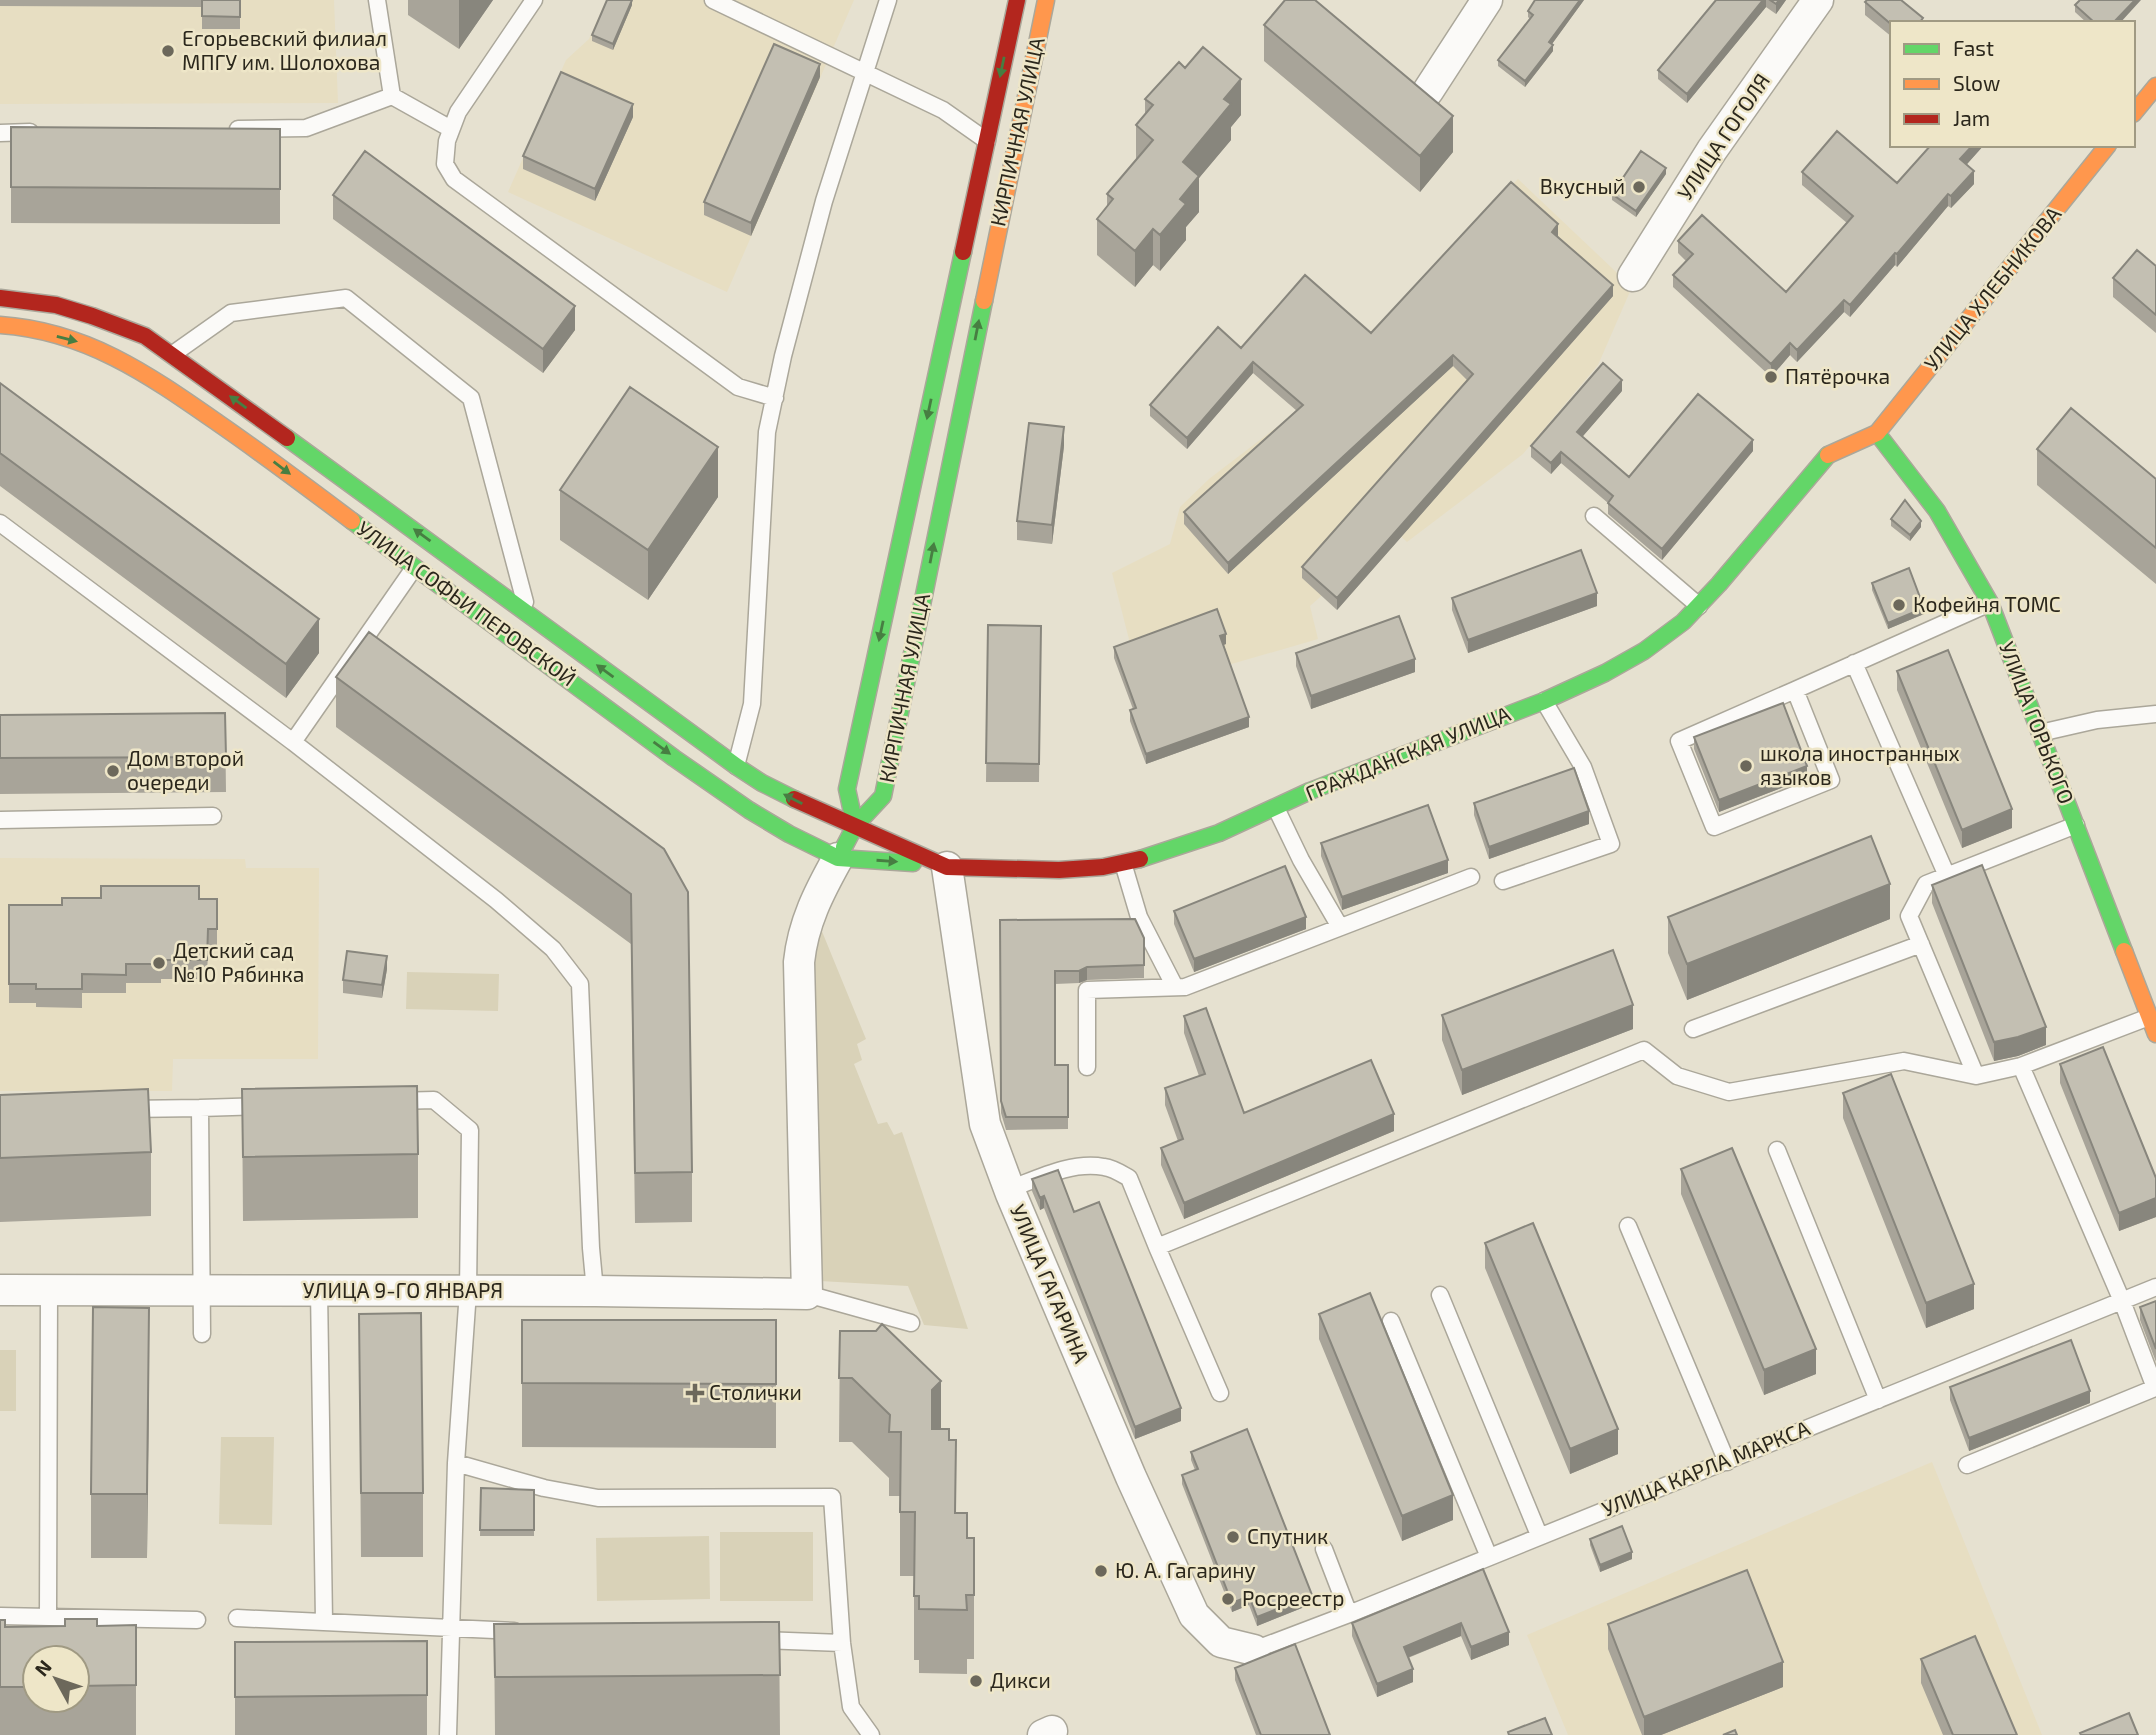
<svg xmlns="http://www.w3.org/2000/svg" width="2156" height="1735" viewBox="0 0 2156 1735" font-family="'Exo 2',sans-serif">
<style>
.built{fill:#e7dec2}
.green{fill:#d9d2b8}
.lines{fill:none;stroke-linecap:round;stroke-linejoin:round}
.lane-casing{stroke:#aba79a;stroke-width:19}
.street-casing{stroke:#aba79a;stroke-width:33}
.fast-casing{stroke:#aba79a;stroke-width:19}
.slow-casing{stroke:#aba79a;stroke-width:19}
.jam-casing{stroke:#aba79a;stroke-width:19}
.lane{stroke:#fbfaf8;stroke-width:16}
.street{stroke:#fbfaf8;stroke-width:30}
.fast{stroke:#63d668;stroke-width:16}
.slow{stroke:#ff974d;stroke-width:16}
.jam{stroke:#b3261e;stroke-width:16}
.wall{fill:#a8a499;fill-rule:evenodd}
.shaded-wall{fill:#88867d}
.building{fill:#c3bfb2;stroke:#88867d;stroke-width:2}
.oneway{fill:#477e42}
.poi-dot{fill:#6c685b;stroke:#eee6c8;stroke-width:2.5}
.labels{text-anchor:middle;stroke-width:5;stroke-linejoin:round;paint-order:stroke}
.poi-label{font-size:21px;fill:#2b271c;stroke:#eee6c8;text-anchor:start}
.street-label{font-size:21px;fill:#2b271c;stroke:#eee6c8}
</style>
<rect width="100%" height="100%" fill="#e6e1d0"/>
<path class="built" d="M0 0H334L338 103 0 104Z
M606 0H854L727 292 508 192 566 60 589 39Z
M1518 179 1632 287 1598 365 1523 454 1407 542 1395 531 1310 606 1318 639 1142 690 1112 573 1170 544 1180 507 1209 479 1294 414Z
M0 858 245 859 246 868H319L318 1059H173L172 1091H0Z
M1932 1462 2042 1735H1568L1527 1635Z"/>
<path class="green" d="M821 929 866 1039 857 1044 862 1060 854 1064 878 1124 887 1122 894 1135 902 1132 968 1329 924 1325 908 1286 820 1281 812 962Z
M407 972 499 974 498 1011 406 1009Z
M0 1350H16V1411H0Z
M221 1437H274L272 1525 219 1524Z
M720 1532H813V1601H720Z
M709 1536 710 1599 597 1601 596 1538Z"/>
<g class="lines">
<defs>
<path id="lane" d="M534 0 458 112 447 141 445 164 454 179 738 387 775 398
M713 0 943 110 987 141
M392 96 451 129
M238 129 306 128 392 96 377 0
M0 133 30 132
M173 354 231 313 346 298 471 398 525 602
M1594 516 1699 606
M0 523 293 742
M414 568 293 742 496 900 553 949 580 984 591 1248 595 1291
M1854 663 1947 876
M1795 690 1679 741 1714 827 1831 780 1795 690 1990 603
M2040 733 2097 720 2156 714
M736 766 752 704 767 432 783 356 824 201 888 0
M1276 808 1301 860 1340 927
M0 820 213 816
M1123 863 1139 917 1175 987
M1503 881 1611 844 1583 767 1544 701
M1693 1029 1921 944
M2021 1066 2149 1017
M1087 1067V990L1185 987 1471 877
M396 1101 434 1100 470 1130 468 1291 456 1463 448 1735
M128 1109 200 1108
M1777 1150 1878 1400
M1010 1189C1039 1178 1072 1161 1104 1167 1113 1168 1122 1174 1129 1178L1157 1247 1644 1050 1677 1076 1729 1092 1904 1061 1976 1076
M1628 1226 1727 1462
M1157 1247 1220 1393
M319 1290 324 1621
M807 1294 911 1323
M1440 1295 1539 1535
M1391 1321 1489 1557
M202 1334 200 1108 262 1106
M456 1463 544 1488 598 1498 832 1497 842 1643 851 1707 871 1735
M1967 1465 2155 1388 2122 1301 2021 1066 1976 1076 1909 916 1926 884 2076 825
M1324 1549 1349 1614
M0 1616 197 1620
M48 1616 49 1290
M237 1618 514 1631
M760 1640 842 1643
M1254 1650 1349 1614 2156 1287"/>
<path id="street" d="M1428 91 1487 0
M1633 276 1712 150 1818 0
M947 867 985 1124 1011 1194 1131 1477 1194 1615 1221 1642 1254 1650
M0 1290 595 1291 807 1294 799 962C803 923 819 892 838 858
M1043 1735 1052 1731"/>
<path id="fast" d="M1877 433 1937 511 1990 603 2124 951
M287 438 736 766 762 783 794 799
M352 521 674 758 749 810 789 834 838 858 913 863
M855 826 847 789 963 252
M844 847 855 826 883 796 984 301
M1140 859 1219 833 1310 791 1544 701 1605 673 1644 651 1683 622 1719 584 1828 455"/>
<path id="slow" d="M2133 114 2156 86
M984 301 1046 0
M0 325C87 331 149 375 218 423 263 454 308 488 352 521
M1828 455 1877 433 2108 145
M2124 951 2156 1034"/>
<path id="jam" d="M963 252 1017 0
M0 298 56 305 92 316 145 336 287 438
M794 799 947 867 1059 870 1103 867 1140 859"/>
</defs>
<use href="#lane" class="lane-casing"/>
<use href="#street" class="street-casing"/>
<use href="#fast" class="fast-casing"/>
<use href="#slow" class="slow-casing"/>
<use href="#jam" class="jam-casing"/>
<use href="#lane" class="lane"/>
<use href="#street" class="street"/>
<use href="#fast" class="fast"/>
<use href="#slow" class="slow"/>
<use href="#jam" class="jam"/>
</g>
<path class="wall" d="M0 0H240V29H202V7L0 6Z
M408 0H493L459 49 408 15Z
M632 0V5L613 50 592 41V35Z
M1584 0 1552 44 1553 51 1525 87 1498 66V60L1530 19 1528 17V11Z
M1716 0H1786L1776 14 1766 7 1687 103 1658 79V70Z
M1865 2 1923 23H1892V37L1865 15Z
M2075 5 2120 23H2087L2075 12Z
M1264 25 1453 152 1420 192 1264 61Z
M1185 68 1241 115 1231 127V140L1199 178V212L1186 227V240L1160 271 1153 265 1135 287 1097 255V219L1107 207V194L1136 160V125L1145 114V99Z
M820 77 751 236 704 215V202Z
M633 117 595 201 523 169V156Z
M11 127 280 129V224L11 223Z
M1931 145H1984L1966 165 1974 184 1951 208 1948 206 1897 267 1895 265 1850 317 1844 312 1797 362 1790 355 1771 377 1673 287V275L1686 261 1678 253V241L1786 292 1847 223 1802 185V172L1897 183Z
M1666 174 1636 217 1612 200V194Z
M333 195 575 330 543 373 333 219Z
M1558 236V237L1613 296 1337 610 1302 578V567L1467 380 1453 366 1228 574 1184 524V512L1297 411 1253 373 1187 449 1150 416V405L1241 348 1371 333Z
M2156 266V333L2113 297V278Z
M0 383 319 653 286 698 0 486Z
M1622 391 1582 437 1629 477 1753 451 1662 560 1608 514V503L1561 463 1551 474 1531 457V446Z
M1064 446 1052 544 1017 540V521Z
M2037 449 2156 479V584L2037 485Z
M560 490 718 497 648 600 560 540Z
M1891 519 1921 527 1910 541 1891 526Z
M1872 583 1924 614 1888 629 1872 590Z
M1452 598 1597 606 1468 653 1452 610Z
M988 625 1041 626 1039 782H986Z
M1226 644 1224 645 1249 727 1146 764 1130 721V710L1133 709 1114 658V647Z
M1296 653 1415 672 1311 709 1296 666Z
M1897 671 2012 828 1962 848 1897 690Z
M336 677 664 849 692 1172V1222L635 1223 631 944 336 727Z
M225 713 226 792 0 794V715Z
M1694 737 1807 778 1719 812 1694 749Z
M1474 803 1589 824 1489 859 1474 815Z
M1321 843 1448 873 1342 910 1321 856Z
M1932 885 2046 1045 2018 1056 1994 1061 1932 903Z
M199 899H217V948H208L207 979H161V983H126V993H82V1008L36 1007V1003H9V905H62Z
M1174 911 1306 929 1194 972 1174 924Z
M1668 917 1890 919 1687 1000 1668 953Z
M1000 920 1144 938V978L1087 980 1079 983 1055 984V1065H1068V1129L1006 1130 1001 1113Z
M387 969 382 998 343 993V980Z
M1442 1015 1633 1029 1462 1095 1442 1040Z
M1184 1016 1244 1113 1394 1131 1184 1219 1161 1165V1148L1178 1141 1165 1105V1088L1199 1076 1184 1033Z
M2060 1064 2156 1178V1217L2119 1231 2060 1083Z
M242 1089 418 1154V1218L243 1221Z
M1843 1093 1974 1309 1926 1328 1843 1118Z
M0 1095 151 1152V1216L0 1222Z
M1681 1169 1816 1374 1764 1395 1681 1194Z
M1032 1179 1074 1212 1181 1421 1135 1439 1044 1208 1040 1210 1032 1191Z
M1485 1243 1618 1454 1570 1474 1485 1268Z
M2156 1301V1362L2140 1320V1307Z
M359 1314 423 1493V1557H361Z
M1319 1314 1453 1520 1402 1541 1319 1339Z
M522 1320H776V1448L522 1447Z
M840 1331 941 1429 949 1440H956V1513L967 1538H974V1659H967V1674L919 1673V1660H914V1576H900V1496H889V1478L852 1442H839Z
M149 1372 147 1558H91V1494Z
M1950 1387 2090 1403 1969 1451 1950 1400Z
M1191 1452 1312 1604 1257 1626 1249 1605 1232 1612 1182 1484V1475L1195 1470 1191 1460Z
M481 1488 534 1490V1536H480Z
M1590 1539 1632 1559 1600 1572 1590 1545Z
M1483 1569 1509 1645 1471 1660 1461 1636 1408 1658 1413 1682 1377 1697 1352 1636V1623Z
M0 1620 5 1627 136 1625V1735H0ZM35 1658H77V1700H35Z
M779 1622 780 1735H495L494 1624Z
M1608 1624 1783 1687 1661 1735H1642L1608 1649Z
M427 1641V1735H235V1642Z
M1921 1659 2017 1735H1943L1921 1683Z
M1235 1668 1330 1735H1256L1235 1680Z"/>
<path class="shaded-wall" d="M459 0H493L459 49Z
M632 0V5L613 50V44Z
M1580 0H1584L1549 48V42Z
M1763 0H1766V7L1687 103V94Z
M1779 0H1786L1776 14V4Z
M2135 0H2141L2120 23H2113Z
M1553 45V51L1525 87V81Z
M820 64V77L751 236V223Z
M1241 79V115L1231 127V140L1199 178V212L1186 227V240L1160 271V235L1180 199 1183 162 1224 99Z
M633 104V117L595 201V189Z
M1453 116V152L1420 192V156Z
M1973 145H1984L1960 172V159Z
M1666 168V174L1636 217V211Z
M1974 171V184L1951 208V196Z
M1948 194V206L1897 267V254Z
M1558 224V236L1552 243V232Z
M1153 229V265L1135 287V251Z
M1895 253V265L1850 317V305Z
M1613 285V296L1337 610V598Z
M1844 300V312L1797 362V350Z
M575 306V330L543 373V349Z
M1790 343V355L1771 377V364Z
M1453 355V366L1228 574V563Z
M1253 362V373L1187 449V438Z
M1622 380V391L1577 443V432Z
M1064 427V446L1052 544V525Z
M1753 440V451L1662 560V549Z
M718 447V497L648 600V550Z
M1561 452V463L1551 474V463Z
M1921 521V527L1910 541V535Z
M1597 593V606L1468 653V640Z
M1924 608V614L1888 629V623Z
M319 619V653L286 698V664Z
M1226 634V644L1220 646V636Z
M1415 659V672L1311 709V696Z
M1249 717V727L1146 764V754Z
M1807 766V778L1719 812V800Z
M2012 809V828L1962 848V830Z
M1589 811V824L1489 859V847Z
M1448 860V873L1342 910V897Z
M1890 884V919L1687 1000V964Z
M1306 917V929L1194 972V959Z
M387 956V969L382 998V985Z
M1087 967V980L1079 983V971Z
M1633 1005V1029L1462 1095V1070Z
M2046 1027V1045L2018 1056 1994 1061V1042Z
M1394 1114V1131L1184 1219V1203Z
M1044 1196V1208L1040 1210V1198Z
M2156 1198V1217L2119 1231V1213Z
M1974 1284V1309L1926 1328V1303Z
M149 1308V1372L147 1558V1494Z
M1816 1349V1374L1764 1395V1370Z
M941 1381V1445L932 1493V1390Z
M2090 1391V1403L1969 1451V1438Z
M1181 1408V1421L1135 1439V1427Z
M1618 1429V1454L1570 1474V1449Z
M1453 1495V1520L1402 1541V1516Z
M1632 1552V1559L1600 1572V1565Z
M1312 1595V1604L1257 1626V1617Z
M1249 1596V1605L1232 1612V1603Z
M1461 1623V1636L1404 1659V1647Z
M1509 1632V1645L1471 1660V1647Z
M1783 1662V1687L1661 1735H1644V1717Z
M1413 1669V1682L1377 1697V1684Z"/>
<path class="building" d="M202 0H240V17L202 16Z
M607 0H632L613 44 592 35Z
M1285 0H1315L1453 116 1420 156 1264 25Z
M1535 0H1580L1549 42 1553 45 1525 81 1498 60 1533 15 1528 11Z
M1716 0H1763L1687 94 1658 70Z
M1770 0H1779L1776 4Z
M1867 0H1901L1923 18 1919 23H1892V25L1865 2Z
M2080 0H2135L2113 23H2095L2075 5Z
M774 44 820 64 751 223 704 202Z
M1203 47 1241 79 1224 99 1231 104 1183 162 1199 176 1180 199 1186 204 1160 235 1153 229 1135 251 1097 219 1113 199 1107 194 1153 140 1136 125 1153 105 1145 99 1179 62 1185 68Z
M561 72 633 104 595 189 523 156Z
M11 127 280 129V189L11 187Z
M1837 131 1897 183 1931 145H1973L1960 159 1974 171 1951 196 1948 194 1897 254 1895 253 1850 305 1844 300 1797 350 1790 343 1771 364 1673 275 1693 254 1678 241 1702 215 1786 292 1853 216 1802 172Z
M365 151 575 306 543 349 333 195Z
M1641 151 1666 168 1636 211 1612 194Z
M1511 182 1558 224 1552 232 1613 285 1337 598 1302 567 1473 374 1453 355 1228 563 1184 512 1303 405 1253 362 1187 438 1150 405 1218 327 1241 348 1305 275 1371 333Z
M2137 250 2156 266V315L2113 278Z
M1603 363 1622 380 1577 432 1629 477 1698 394 1753 440 1662 549 1608 503 1613 496 1561 452 1551 463 1531 446Z
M0 383 319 619 286 664 0 453Z
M630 387 718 447 648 550 560 490Z
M2071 408 2156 479V548L2037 449Z
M1029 423 1064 427 1052 525 1017 521Z
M1905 500 1921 521 1910 535 1891 519Z
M1581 550 1597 593 1468 640 1452 598Z
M1909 568 1924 608 1888 623 1872 583Z
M1217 609 1226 634 1220 636 1249 717 1146 754 1130 710 1136 708 1114 647Z
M1399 616 1415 659 1311 696 1296 653Z
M988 625 1041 626 1039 764 986 763Z
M369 632 664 849 688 892 692 1172 635 1173 631 894 336 677Z
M1948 650 2012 809 1962 830 1897 671Z
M1783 703 1807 766 1719 800 1694 737Z
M225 713 226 757 0 758V715Z
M1574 768 1589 811 1489 847 1474 803Z
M1428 805 1448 860 1342 897 1321 843Z
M1871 836 1890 884 1687 964 1668 917Z
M1982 865 2046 1027 2018 1037 1994 1042 1932 885Z
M1285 866 1306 917 1194 959 1174 911Z
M101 886H199V899H217V929H208L207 960H161V964H126V975L82 974V989H36V984H9V905H62V898H101Z
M1135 919 1144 938V965L1087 967 1079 971H1055V1065H1068V1117H1006L1001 1101 1000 920Z
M1613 950 1633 1005 1462 1070 1442 1015Z
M347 951 387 956 382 985 343 980Z
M1206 1008 1244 1113 1371 1060 1394 1114 1184 1203 1161 1148 1183 1139 1165 1088 1205 1074 1184 1016Z
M2103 1047 2156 1178V1198L2119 1213 2060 1064Z
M1891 1074 1974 1284 1926 1303 1843 1093Z
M417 1086 418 1154 243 1157 242 1089Z
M148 1089 151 1152 0 1158V1095Z
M1732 1148 1816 1349 1764 1370 1681 1169Z
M1058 1170 1074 1212 1099 1202 1181 1408 1135 1427 1044 1196 1040 1198 1032 1179Z
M1533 1223 1618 1429 1570 1449 1485 1243Z
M1370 1293 1453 1495 1402 1516 1319 1314Z
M2156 1301V1349L2140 1307Z
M93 1307 149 1308 147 1494H91Z
M421 1313 423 1493H361L359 1314Z
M522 1320H776V1384L522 1383Z
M882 1324 941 1381 932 1390V1429H949V1440H956L955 1513H967V1538H974V1595H966L967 1610 919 1609V1596H914L915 1512H900L901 1432H889L890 1415 852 1378H839L840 1331H876Z
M2071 1340 2090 1391 1969 1438 1950 1387Z
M1247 1429 1312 1595 1257 1617 1249 1596 1232 1603 1182 1475 1198 1469 1191 1452Z
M481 1488 534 1490V1530H480Z
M1622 1526 1632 1552 1600 1565 1590 1539Z
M1483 1569 1509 1632 1471 1647 1461 1623 1404 1647 1413 1669 1377 1684 1352 1623Z
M1747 1570 1783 1662 1644 1717 1608 1624Z
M65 1619H97V1626L136 1625V1685L77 1686V1658H35V1687H0V1620H5V1627L65 1626Z
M779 1622 780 1675 495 1677 494 1624Z
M1975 1636 2017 1735H1953L1921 1659Z
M427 1641V1695L235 1697V1642Z
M1295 1644 1330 1735H1261L1235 1668Z
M2129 1713 2138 1735H2081L2080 1733Z
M1545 1718 1552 1735H1509L1508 1732Z
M1735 1730 1737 1735H1723Z"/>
<defs><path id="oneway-solid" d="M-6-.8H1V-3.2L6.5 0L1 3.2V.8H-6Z" transform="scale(1.75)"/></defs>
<g class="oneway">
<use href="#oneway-solid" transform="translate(1002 67) rotate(102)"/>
<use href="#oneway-solid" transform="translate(977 330) rotate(-79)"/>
<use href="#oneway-solid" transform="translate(67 339) rotate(14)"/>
<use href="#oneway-solid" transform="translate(238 402) rotate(-144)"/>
<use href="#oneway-solid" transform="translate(929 409) rotate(102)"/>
<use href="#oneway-solid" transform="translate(282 468) rotate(37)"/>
<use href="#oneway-solid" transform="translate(422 535) rotate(-144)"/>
<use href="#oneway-solid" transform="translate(932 553) rotate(-79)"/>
<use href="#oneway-solid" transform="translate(881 631) rotate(102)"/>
<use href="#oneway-solid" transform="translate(605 671) rotate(-144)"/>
<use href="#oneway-solid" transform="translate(662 748) rotate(36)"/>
<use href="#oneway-solid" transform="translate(793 799) rotate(-153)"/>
<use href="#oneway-solid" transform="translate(887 861) rotate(4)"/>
</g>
<g class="poi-dot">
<circle cx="168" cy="51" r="7"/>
<circle cx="1639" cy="187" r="7"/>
<circle cx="1771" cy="377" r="7"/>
<circle cx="1899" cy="605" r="7"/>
<circle cx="1746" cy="766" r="7"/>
<circle cx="113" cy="771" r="7"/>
<circle cx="159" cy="963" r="7"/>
<path d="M691.5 1382.5h7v7h7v7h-7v7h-7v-7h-7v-7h7z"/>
<circle cx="1233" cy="1537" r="7"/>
<circle cx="1101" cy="1571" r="7"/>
<circle cx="1228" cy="1599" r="7"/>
<circle cx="976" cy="1681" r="7"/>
</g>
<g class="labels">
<g class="poi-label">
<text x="182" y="46">Егорьевский филиал<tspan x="182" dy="24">МПГУ им. Шолохова</tspan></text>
<text x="1625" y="194" text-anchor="end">Вкусный</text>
<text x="1785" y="384">Пятёрочка</text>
<text x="1913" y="612">Кофейня ТОМС</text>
<text x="1760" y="761">школа иностранных<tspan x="1760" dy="24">языков</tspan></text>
<text x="127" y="766">Дом второй<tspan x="127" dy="24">очереди</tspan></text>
<text x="173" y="958">Детский сад<tspan x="173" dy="24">№10 Рябинка</tspan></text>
<text x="709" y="1400">Столички</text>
<text x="1247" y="1544">Спутник</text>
<text x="1115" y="1578">Ю. А. Гагарину</text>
<text x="1242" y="1606">Росреестр</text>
<text x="990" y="1688">Дикси</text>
</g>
<g class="street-label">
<text transform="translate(1018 132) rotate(-78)" y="7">КИРПИЧНАЯ УЛИЦА</text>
<text transform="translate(1724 137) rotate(-56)" y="7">УЛИЦА ГОГОЛЯ</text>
<text transform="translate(1993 289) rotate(-51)" y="7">УЛИЦА ХЛЕБНИКОВА</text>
<text transform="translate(466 604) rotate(36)" y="7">УЛИЦА СОФЬИ ПЕРОВСКОЙ</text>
<text transform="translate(905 688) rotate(-79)" y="7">КИРПИЧНАЯ УЛИЦА</text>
<text transform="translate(2036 723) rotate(69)" y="7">УЛИЦА ГОРЬКОГО</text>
<text transform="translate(1408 754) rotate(-22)" y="7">ГРАЖДАНСКАЯ УЛИЦА</text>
<text transform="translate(1049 1284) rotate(67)" y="7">УЛИЦА ГАГАРИНА</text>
<text x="403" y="1298">УЛИЦА 9-ГО ЯНВАРЯ</text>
<text transform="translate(1706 1469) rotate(-22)" y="7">УЛИЦА КАРЛА МАРКСА</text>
</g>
</g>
<rect x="1890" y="21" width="245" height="126" fill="#eee6c8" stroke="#a09a83" stroke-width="2"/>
<rect x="1904" y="44" width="35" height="10" fill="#63d668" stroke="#a09a83" stroke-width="2"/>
<text x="1953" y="56" font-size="21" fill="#2b271c">Fast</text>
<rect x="1904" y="79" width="35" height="10" fill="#ff974d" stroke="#a09a83" stroke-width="2"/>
<text x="1953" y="91" font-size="21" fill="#2b271c">Slow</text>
<rect x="1904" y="114" width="35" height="10" fill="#b3261e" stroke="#a09a83" stroke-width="2"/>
<text x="1953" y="126" font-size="21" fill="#2b271c">Jam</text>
<g transform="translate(56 1679) rotate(310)"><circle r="33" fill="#eee6c8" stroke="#a09a83" stroke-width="2"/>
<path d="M0-5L12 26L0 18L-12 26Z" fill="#6c685b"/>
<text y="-10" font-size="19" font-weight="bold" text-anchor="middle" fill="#2b271c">N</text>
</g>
</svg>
